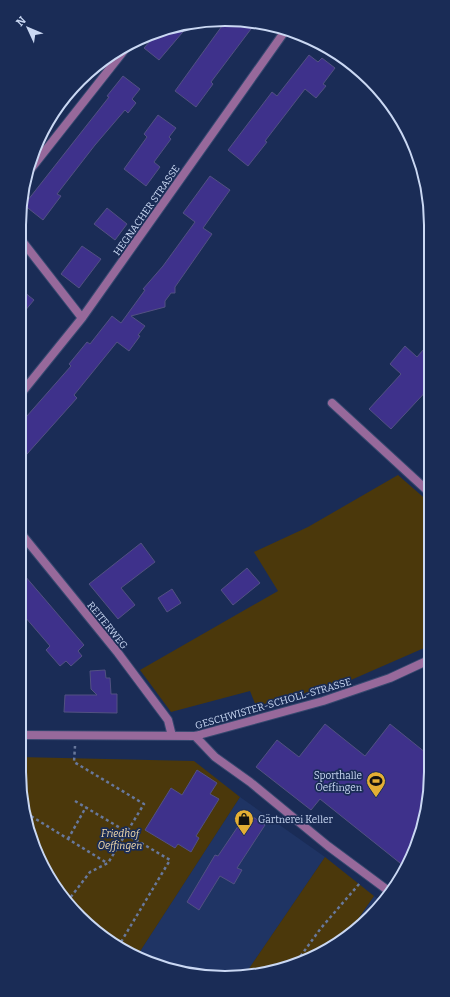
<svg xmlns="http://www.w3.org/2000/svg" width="450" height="997" viewBox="0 0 450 997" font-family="Bitter,serif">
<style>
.built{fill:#1f3464}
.green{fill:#4b380b}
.building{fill:#3e318b;stroke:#525182}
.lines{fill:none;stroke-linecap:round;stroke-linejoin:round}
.lane-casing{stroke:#36486f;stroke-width:10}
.street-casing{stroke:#36486f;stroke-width:10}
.path{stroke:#68789c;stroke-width:2.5;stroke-dasharray:3 3;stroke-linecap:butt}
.lane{stroke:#97699b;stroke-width:8}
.street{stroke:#97699b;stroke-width:8}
.labels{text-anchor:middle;stroke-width:3.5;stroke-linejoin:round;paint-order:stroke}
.street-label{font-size:10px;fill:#cad8f3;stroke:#1a2c56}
.poi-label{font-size:10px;fill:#cad8f3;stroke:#1a2c56;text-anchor:end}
.park-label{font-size:10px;font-style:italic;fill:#f7dead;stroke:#1a2c56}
.rim{fill:none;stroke:#cad8f3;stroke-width:2}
</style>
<rect width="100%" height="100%" fill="#1a2c56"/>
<path class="built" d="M240 797 325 857 244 976 185 974 137 956Z
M374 896 383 903 380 908 347 935Z"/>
<path class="green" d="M398 475 430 503 431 645 344 683 256 706 250 691 171 712 140 670 278 591 254 552 308 527Z
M19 757 194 761 240 797 137 956 122 951 70 908 30 838 19 772Z
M325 857 374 896 347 935 328 951 252 976H244Z"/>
<path class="building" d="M227 19 254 25 211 82 213 84 196 107 175 91Z
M188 26 159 60 144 48 157 33Z
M309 55 318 62 322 58 335 68 323 84 326 86 316 98 305 89 265 141 267 142 248 166 228 150 272 92 277 96Z
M123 76 140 89 132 99 136 103 128 113 125 110 95 145 57 194 61 196 43 220 24 205 109 97 107 96Z
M158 115 176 128 169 137 171 139 154 162 160 167 146 186 124 169 147 137 144 134Z
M210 176 230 190 203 228 212 234 175 287V293H171L165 301V307L131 316 145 326 138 335 140 336 129 351 117 342 74 395 77 398 19 463V425L71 366 69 364 87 342 90 344 112 316 121 323 145 290 143 289 163 266 195 222 183 213Z
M107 208 127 224 115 240 94 224Z
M82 246 101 259 79 288 61 274Z
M19 288 34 300 19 318Z
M430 342V387L391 429 369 409 401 374 390 364 405 346 417 357Z
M141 543 155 562 121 588 135 605 118 619 89 584Z
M247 568 260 583 233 605 221 590Z
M19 569 84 645 78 651 82 656 71 666 66 661 60 666 46 650 50 646 19 610Z
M172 589 181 603 167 612 158 598Z
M105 670 106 678H110L111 694H117V713L64 712 65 695H97L91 689 90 671Z
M325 724 365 756 390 724 431 757V772L415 851 405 867 320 799 311 810 256 767 277 740 299 757Z
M197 770 217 783 210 794 219 799 196 836 199 838 191 852 178 844 175 848 145 830 171 788 182 795Z
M247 813 265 825 237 868 242 870 234 884 220 876 199 910 187 902 215 855 218 856Z"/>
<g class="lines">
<defs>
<path id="lane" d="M332 403 430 493"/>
<path id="street" d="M349 60 352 63
M30 170 126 48
M19 237 82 318
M19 396 82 318 285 31
M19 531 118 653 168 720 172 736
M19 735 195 736 323 701 390 678 431 659
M195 736 215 757 250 782 328 846 390 892"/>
</defs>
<use href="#lane" class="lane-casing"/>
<use href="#street" class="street-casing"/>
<path class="path" d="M75 801 127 832
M26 813 107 863
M68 839 86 807
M67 902 90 872 108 863 144 804 74 762 75 746
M118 947 170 860 126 834
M297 961 321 928 360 883"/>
<use href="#lane" class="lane"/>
<use href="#street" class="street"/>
</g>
<defs>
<symbol id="stadium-pin" viewBox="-11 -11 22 30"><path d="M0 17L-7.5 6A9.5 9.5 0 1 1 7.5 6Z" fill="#e3ae34" stroke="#1a2c56"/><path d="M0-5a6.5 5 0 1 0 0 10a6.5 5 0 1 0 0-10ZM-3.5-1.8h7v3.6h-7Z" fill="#111"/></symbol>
<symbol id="shop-pin" viewBox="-11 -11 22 30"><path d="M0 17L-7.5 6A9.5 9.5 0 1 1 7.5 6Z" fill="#e3ae34" stroke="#1a2c56"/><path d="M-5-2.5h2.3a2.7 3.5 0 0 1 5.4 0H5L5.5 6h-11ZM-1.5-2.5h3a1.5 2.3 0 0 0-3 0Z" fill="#111"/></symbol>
</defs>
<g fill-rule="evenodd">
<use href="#stadium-pin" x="365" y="770" width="22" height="30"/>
<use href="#shop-pin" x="233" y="808" width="22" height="30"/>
</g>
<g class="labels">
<g class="street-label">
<text transform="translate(146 210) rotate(-55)" y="4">HEGNACHER STRASSE</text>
<text transform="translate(108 625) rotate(51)" y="4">REITERWEG</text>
<text transform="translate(273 703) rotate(-16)" y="4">GESCHWISTER-SCHOLL-STRASSE</text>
</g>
<g class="poi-label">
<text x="362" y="779">Sporthalle<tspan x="362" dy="12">Oeffingen</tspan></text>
<text x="258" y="823" text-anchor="start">Gärtnerei Keller</text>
</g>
<g class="park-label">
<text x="120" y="837">Friedhof<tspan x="120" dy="12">Oeffingen</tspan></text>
</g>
</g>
<path d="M0 0H450V997H0ZM225 26H225A199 199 0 0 1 424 225V772A199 199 0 0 1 225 971H225A199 199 0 0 1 26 772V225A199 199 0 0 1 225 26Z" fill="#1a2c56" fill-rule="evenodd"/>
<path class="rim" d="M225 26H225A199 199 0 0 1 424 225V772A199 199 0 0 1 225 971H225A199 199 0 0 1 26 772V225A199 199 0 0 1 225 26Z"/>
<g transform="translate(28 28) rotate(314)" stroke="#1a2c56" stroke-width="3" paint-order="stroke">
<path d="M0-3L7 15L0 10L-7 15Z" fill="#cad8f3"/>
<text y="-6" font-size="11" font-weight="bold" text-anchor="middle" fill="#cad8f3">N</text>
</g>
</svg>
